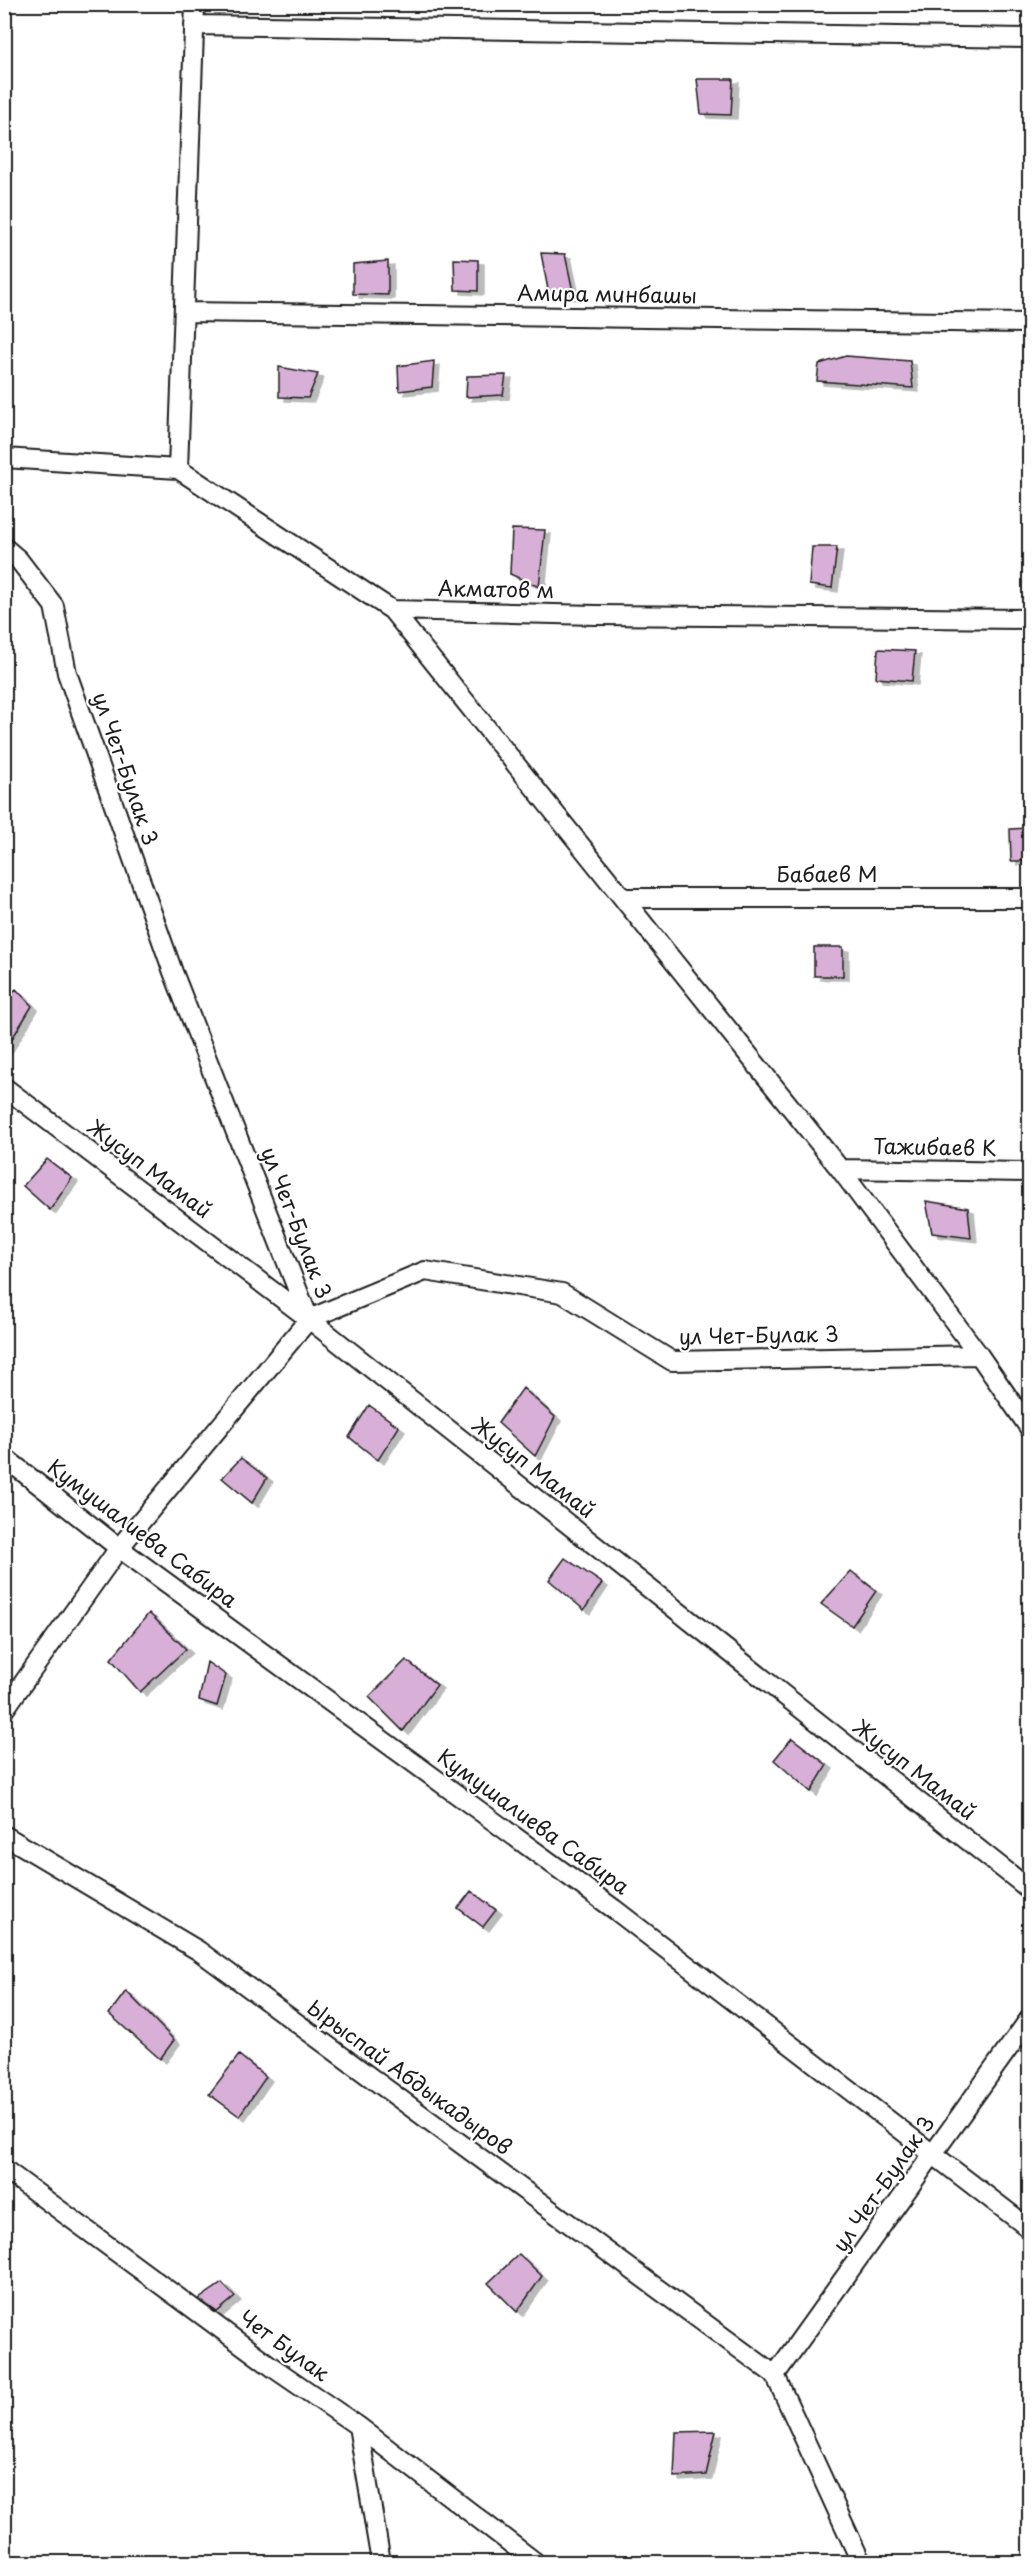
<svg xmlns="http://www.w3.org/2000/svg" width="1034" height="2567" viewBox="0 0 1034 2567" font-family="'Playpen Sans',sans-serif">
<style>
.building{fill:#d8afd6;stroke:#1c1c1c;stroke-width:1.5;filter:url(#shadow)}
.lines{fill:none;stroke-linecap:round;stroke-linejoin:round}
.minor-casing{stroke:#1c1c1c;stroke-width:22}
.minor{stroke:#fff;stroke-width:18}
.labels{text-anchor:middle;stroke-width:4.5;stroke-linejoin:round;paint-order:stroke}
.street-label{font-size:21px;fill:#1c1c1c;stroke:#fff}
</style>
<defs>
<filter id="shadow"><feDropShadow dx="6" dy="4" stdDeviation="0" flood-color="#0004"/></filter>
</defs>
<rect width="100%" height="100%" fill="#fff"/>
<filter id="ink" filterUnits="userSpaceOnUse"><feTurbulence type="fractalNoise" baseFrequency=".0167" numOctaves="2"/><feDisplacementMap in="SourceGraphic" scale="12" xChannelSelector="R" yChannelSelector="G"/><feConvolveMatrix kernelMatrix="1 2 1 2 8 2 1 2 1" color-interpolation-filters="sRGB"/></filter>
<g filter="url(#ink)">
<path class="building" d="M697 79H733L731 115 701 114Z
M541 253 565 254 574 296 549 295Z
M454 259 478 260V291L455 290Z
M388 261V295L353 294V264Z
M846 356 910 361 913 388 817 381 819 364Z
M434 361 432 387 399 391 398 366Z
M279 367 318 374 308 398 279 397Z
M506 375 503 395 466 397 467 376Z
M512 529 545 530 539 587 510 574Z
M812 547H837L832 588 809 585Z
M878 649 915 651 912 681 876 678Z
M1029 828V861H1011L1010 829Z
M814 947H843V976H814Z
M16 989 32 1006 4 1052V1001Z
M47 1159 72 1178 50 1210 23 1186Z
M926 1201 968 1208 971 1238 932 1233Z
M523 1388 555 1417 535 1456 498 1423Z
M369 1405 399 1427 378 1460 349 1437Z
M241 1458 267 1478 252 1503 222 1478Z
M565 1558 602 1583 584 1610 549 1580Z
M851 1571 876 1591 852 1626 821 1604Z
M149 1613 186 1649 140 1692 111 1659Z
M406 1660 437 1685 403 1731 369 1697Z
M207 1662 226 1675 217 1706 199 1700Z
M792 1738 827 1765 811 1792 774 1760Z
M471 1891 496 1910 483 1927 458 1908Z
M126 1991 174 2040 160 2059 109 2014Z
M239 2055 266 2077 239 2116 209 2094Z
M519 2254 542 2276 517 2312 488 2283Z
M222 2283 235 2297 217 2312 199 2299Z
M716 2431 706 2475 674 2477 676 2432Z"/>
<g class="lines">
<defs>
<path id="minor" d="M194 25 1030 38
M184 312 1030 323
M4 458 178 469 392 610 596 615 1030 619
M178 469 195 4
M4 547 18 559 54 606 67 673 173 972 309 1319 425 1271 562 1293 672 1361 979 1355 1030 1429
M392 610 840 1169 979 1355
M624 898H1030
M4 1087 309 1319 1030 1890
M840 1169 1030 1172
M4 1457 119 1548 614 1909 1030 2229
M4 1710 119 1548 309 1319
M4 1835 199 1951 775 2375 861 2562
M4 2169 275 2369 358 2426 535 2562
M775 2375 1030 2018
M358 2426 381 2562"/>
</defs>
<use href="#minor" class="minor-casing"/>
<use href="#minor" class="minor"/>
</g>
</g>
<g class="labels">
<g class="street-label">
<text transform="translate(607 295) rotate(1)" y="7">Амира минбашы</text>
<text transform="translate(496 590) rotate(1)" y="7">Акматов м</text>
<text transform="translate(125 769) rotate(71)" y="7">ул Чет-Булак 3</text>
<text x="827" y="882">Бабаев М</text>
<text transform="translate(935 1148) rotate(1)" y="7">Тажибаев К</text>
<text transform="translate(149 1169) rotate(37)" y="7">Жусуп Мамай</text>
<text transform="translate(296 1223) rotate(69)" y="7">ул Чет-Булак 3</text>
<text transform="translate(759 1336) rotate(-1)" y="7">ул Чет-Булак 3</text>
<text transform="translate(533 1468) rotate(38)" y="7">Жусуп Мамай</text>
<text transform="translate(142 1534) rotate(37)" y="7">Кумушалиева Сабира</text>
<text transform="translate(914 1770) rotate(38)" y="7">Жусуп Мамай</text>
<text transform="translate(533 1822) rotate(36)" y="7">Кумушалиева Сабира</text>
<text transform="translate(409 2078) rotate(36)" y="7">Ырыспай Абдыкадыров</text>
<text transform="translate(884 2184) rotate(-55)" y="7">ул Чет-Булак 3</text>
<text transform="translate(284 2346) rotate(36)" y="7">Чет Булак</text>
</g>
</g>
<rect width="1034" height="2567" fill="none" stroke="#fff" stroke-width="24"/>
<rect x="12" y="12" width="1010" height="2543" fill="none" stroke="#1c1c1c" stroke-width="2" filter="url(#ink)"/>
</svg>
